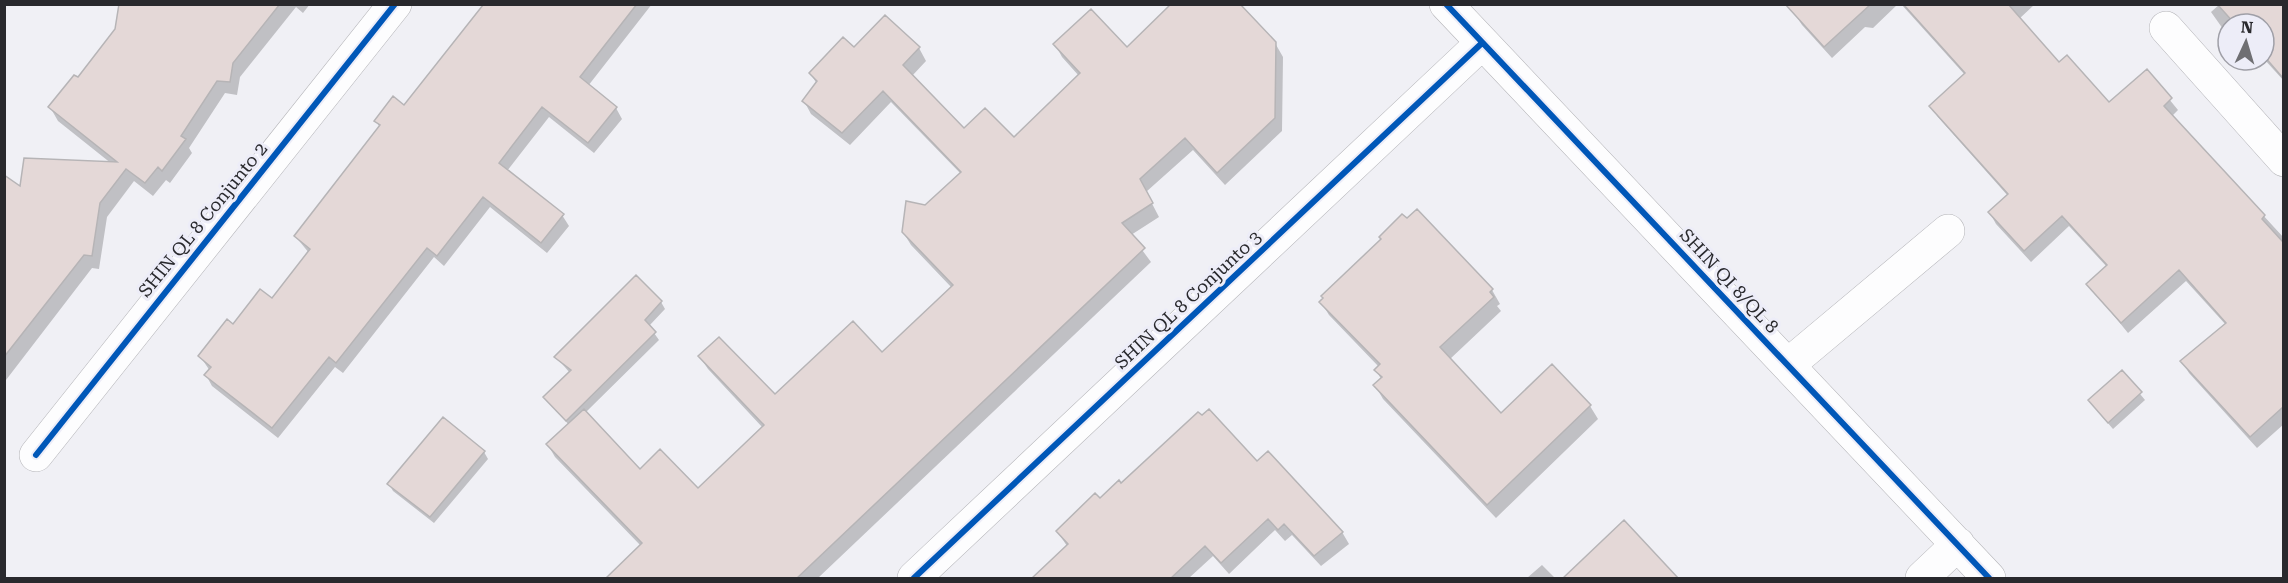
<svg xmlns="http://www.w3.org/2000/svg" width="2288" height="583" viewBox="0 0 2288 583" font-family="'Roboto Serif',serif">
<style>
.shadow{fill:#0003}
.building{fill:#e4d8d7;stroke:#b6b4b6;stroke-width:1.5}
.lines{fill:none;stroke-linecap:round;stroke-linejoin:round}
.minor-casing{stroke:#b3b3b7;stroke-width:34}
.minor{stroke:#fdfdfe;stroke-width:33}
.cycleway-casing{stroke:#ededf8;stroke-width:10}
.cycleway{stroke:#0057b8;stroke-width:6}
.labels{text-anchor:middle;stroke-width:6;stroke-linejoin:round;paint-order:stroke}
.street-label{font-size:18px;fill:#29292d;stroke:#ededf8}
</style>
<rect width="100%" height="100%" fill="#f0f0f5"/>
<path class="shadow" d="M120 4H310L303 13 296 7 240 77 237 95 225 93 189 148 192 153 170 183 166 180 153 196 134 181 107 217 99 269 92 268 6 380 4 177 21 189 112 164 58 121 50 107 79 79 116 30Z
M487 4H652L588 86 616 108 622 119 594 153 549 117 507 171 562 215 569 226 547 253 490 207 444 266 434 257 343 373 335 367 278 438 212 386 206 375 210 371 200 356 233 326 272 300 309 253 296 237 380 128 376 121 404 107Z
M1806 4H1898L1873 28 1865 27 1832 58 1802 25 1795 14Z
M1901 4H2035L2019 19 2059 64 2109 104 2146 71 2178 110 2172 116 2284 238V424L2257 448 2189 373 2182 361 2226 325 2186 281 2128 333 2088 284 2107 267 2069 226 2031 262 1996 224 1990 213 2008 196 1938 117 1931 106 1965 75Z
M2220 4H2284V81L2264 59V24H2228V36L2211 12Z
M885 18 919 48 926 61 912 76 964 130 1013 139 1079 76 1062 57 1055 44 1127 49 1275 43 1283 57 1282 131 1225 185 1193 150 1146 192 1159 217 1131 235 1151 262 818 578H607L641 546 555 457 548 445 569 425 544 397 570 373 556 357 661 302 665 309 649 326 659 340 585 413 640 471 698 491 763 428 708 369 700 357 775 396 882 354 952 288 911 245 903 232 961 174 891 102 850 145 811 114 804 101 817 84 810 73 854 49Z
M1417 211 1492 290 1500 304 1497 306 1501 311 1449 360 1501 415 1590 406 1598 419 1496 518 1383 399 1375 385 1381 379 1376 370 1379 367 1329 315 1321 302Z
M2122 372 2145 400 2113 429 2094 407Z
M484 452 488 459 434 523 393 491 389 484Z
M1257 463 1342 532 1349 544 1321 566 1292 535 1285 541 1275 530 1229 574 1213 556 1189 578H1034L1067 546 1057 531 1121 485Z
M1542 565 1555 578H1527Z"/>
<path class="building" d="M119 4H280L233 63 230 82 217 81 181 136 186 139 162 171 158 167 145 183 126 169 100 203 92 256 84 255 4 357V175L20 186 24 158 117 162 48 107 74 75 78 77 115 29Z
M637 4 580 77 617 107 588 143 542 107 499 163 564 214 541 243 483 197 437 256 427 248 336 363 329 357 272 428 204 375 211 367 198 356 227 319 233 324 260 289 272 298 310 249 294 236 380 125 374 121 393 96 404 105 483 5Z
M1171 4H1240L1276 42 1275 118 1217 173 1185 138 1140 179 1153 203 1122 223 1145 248 796 579H605L642 543 546 444 584 409 640 469 660 449 698 488 764 425 698 356 719 337 775 394 853 321 882 352 953 285 902 232 906 201 925 205 961 172 883 91 842 133 802 101 817 81 809 73 843 37 854 47 885 15 920 47 903 65 964 128 985 108 1014 137 1080 73 1053 44 1091 9 1127 47Z
M1785 4H1871L1824 47Z
M1903 4H2008L2059 62 2067 55 2109 102 2147 69 2172 98 2164 106 2265 215 2262 219 2283 242V407L2250 437 2180 361 2226 323 2179 270 2121 323 2086 284 2107 265 2062 216 2024 251 1988 212 2008 194 1929 106 1965 73Z
M2217 4H2283V78L2264 56V24H2235Z
M1417 209 1493 289 1490 292 1494 297 1440 347 1501 413 1552 364 1591 405 1487 505 1373 385 1382 377 1374 370 1380 364 1319 302 1323 298 1321 296 1381 239 1379 237 1402 214 1407 218Z
M636 275 662 301 645 320 656 332 566 421 543 397 571 370 554 357Z
M2122 370 2142 392 2108 423 2088 400Z
M1209 409 1257 461 1268 451 1343 532 1314 556 1284 524 1278 530 1268 519 1221 563 1205 546 1170 579H1031L1068 544 1056 531 1095 493 1100 498 1119 480 1121 483 1198 412 1202 415Z
M443 417 485 451 430 517 387 484Z
M1624 520 1679 579H1562Z"/>
<g class="lines">
<defs>
<path id="minor" d="M1446 4 1989 578
M2166 28 2284 160
M1788 365 1948 231
M36 455 395 4
M914 578 1482 43
M1922 578 1958 544"/>
</defs>
<use href="#minor" class="minor-casing"/>
<use href="#minor" class="minor"/>
<defs>
<path id="cycleway" d="M1446 4 1989 578
M36 455 395 4
M914 578 1482 43"/>
</defs>
<use href="#cycleway" class="cycleway-casing"/>
<use href="#cycleway" class="cycleway"/>
</g>
<g class="labels">
<g class="street-label">
<text transform="translate(203 220) rotate(-51)" y="6">SHIN QL 8 Conjunto 2</text>
<text transform="translate(1729 281) rotate(47)" y="6">SHIN QI 8/QL 8</text>
<text transform="translate(1188 300) rotate(-43)" y="6">SHIN QL 8 Conjunto 3</text>
</g>
</g>
<rect width="2288" height="583" fill="none" stroke="#29292d" stroke-width="12"/>
<g transform="translate(2246 42) rotate(4)"><circle r="28" fill="#ededf8" stroke="#9f9fa7" stroke-width="1.5"/>
<path d="M0-4.5L10 22L0 15L-10 22Z" fill="#6f6f73"/>
<text y="-9" font-size="16" font-weight="bold" text-anchor="middle" fill="#29292d">N</text>
</g>
</svg>
